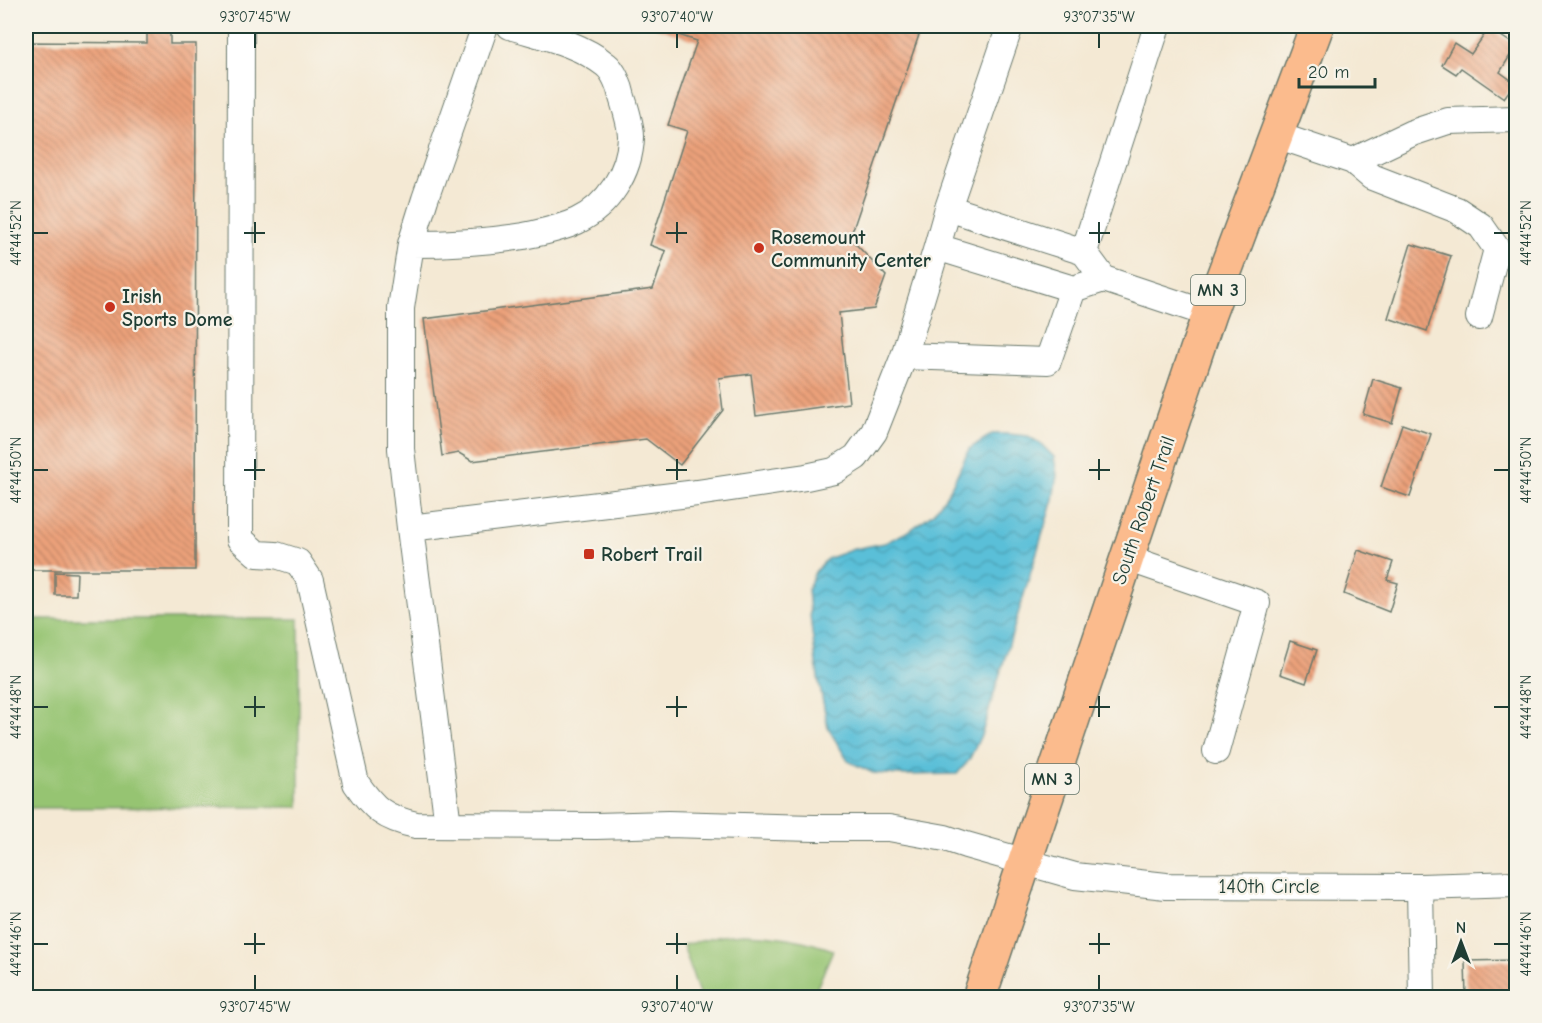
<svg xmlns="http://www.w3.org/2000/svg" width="1542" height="1023" viewBox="0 0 1542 1023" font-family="'Comic Neue',sans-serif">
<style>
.green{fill:#96c472;stroke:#5a8053;stroke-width:1.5}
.water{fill:url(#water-waves);stroke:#3c7e86;stroke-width:1.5}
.building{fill:url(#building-back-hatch)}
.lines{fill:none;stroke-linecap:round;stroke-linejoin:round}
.minor-casing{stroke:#6a796c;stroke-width:28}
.major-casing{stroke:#6a796c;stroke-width:36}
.minor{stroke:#fff;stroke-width:26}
.major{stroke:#fbbb8d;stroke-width:33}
.ticks{fill:none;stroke:#1f3d34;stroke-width:2}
.poi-dot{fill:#c8321e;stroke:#f7f3e8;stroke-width:2}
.labels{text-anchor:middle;stroke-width:4.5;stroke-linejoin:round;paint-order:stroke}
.shield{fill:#f7f3e8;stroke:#60746a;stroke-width:1.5}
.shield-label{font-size:18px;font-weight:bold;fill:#1f3d34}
.poi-label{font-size:20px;font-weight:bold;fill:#1f3d34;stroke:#f7f3e8;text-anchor:start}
.street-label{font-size:20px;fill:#1f3d34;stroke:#f7f3e8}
.neatline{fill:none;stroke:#1f3d34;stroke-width:2}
.ticks-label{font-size:15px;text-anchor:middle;fill:#1f3d34}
</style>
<defs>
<pattern id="water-waves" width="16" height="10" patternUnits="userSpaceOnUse" patternTransform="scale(1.5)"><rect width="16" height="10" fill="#5abfd8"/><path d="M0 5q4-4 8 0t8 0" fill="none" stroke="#4a9cb0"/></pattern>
<pattern id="building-back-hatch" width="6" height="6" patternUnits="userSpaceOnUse" patternTransform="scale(1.5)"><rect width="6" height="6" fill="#eca17a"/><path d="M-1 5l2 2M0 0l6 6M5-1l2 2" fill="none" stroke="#bf8465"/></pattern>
</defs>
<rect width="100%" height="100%" fill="#f7f3e8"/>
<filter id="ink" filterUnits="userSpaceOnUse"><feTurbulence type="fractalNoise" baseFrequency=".0167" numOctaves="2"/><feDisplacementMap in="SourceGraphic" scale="12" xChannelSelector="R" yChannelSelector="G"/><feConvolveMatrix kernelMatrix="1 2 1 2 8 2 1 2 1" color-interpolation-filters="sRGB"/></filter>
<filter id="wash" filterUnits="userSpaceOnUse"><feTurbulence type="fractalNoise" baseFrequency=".008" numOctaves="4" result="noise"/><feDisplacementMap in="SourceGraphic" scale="24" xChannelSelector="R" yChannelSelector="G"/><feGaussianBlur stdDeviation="1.35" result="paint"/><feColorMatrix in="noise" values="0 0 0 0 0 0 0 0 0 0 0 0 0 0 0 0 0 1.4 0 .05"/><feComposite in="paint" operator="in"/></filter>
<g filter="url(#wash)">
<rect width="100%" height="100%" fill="#f4e9d4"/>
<path class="green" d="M26 619H299V807L26 808Z
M743 934C776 935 802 939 833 950L813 997H700L683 945 721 936Z"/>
<path class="water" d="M992 434H1007L1028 436 1041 444 1054 457 1057 475 1053 499 982 733 969 760 957 774 900 775 873 773 848 761 828 728 818 677 811 625 808 589 815 572 827 559 854 549 885 543 909 531 933 513 949 492 969 449Z"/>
<g id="blocks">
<path class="building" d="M147 26H170V44H196L195 570H26V42L147 43Z
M651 26H922L850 238 886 276 874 309 839 313 849 403 756 416 751 374 719 378 723 410 680 465 646 439 472 461 459 453 442 456 424 319 653 289 666 251 650 245 687 131 668 125 697 41Z
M1489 28 1516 46 1500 72 1515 83 1504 98 1461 68 1456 74 1442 65 1454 43 1471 54Z
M1411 244 1451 256 1427 331 1388 318Z
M1373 379 1402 388 1392 423 1363 414Z
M1402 424 1431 434 1410 497 1381 487Z
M1358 550 1393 562 1387 580 1398 583 1389 612 1344 594Z
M55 572 77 573 76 595H55Z
M1290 641 1317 650 1306 683 1280 674Z
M1516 960V998H1466L1465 961Z"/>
</g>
</g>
<g filter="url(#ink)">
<use href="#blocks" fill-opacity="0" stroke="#6a796c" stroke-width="1.5"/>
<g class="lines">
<defs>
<path id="minor" d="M241 26 240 539 257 554 276 555 298 562 310 580 356 783C374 809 384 818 416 825L596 826 668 824 814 828H889L945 838 966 845 1075 876 1166 886 1420 887 1516 884
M1276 135 1353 161 1412 133 1448 121 1516 119
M1353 161 1372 177 1457 210 1481 226 1497 249 1479 317
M948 208 1010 26
M411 244C449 244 486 242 524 236 542 232 560 229 577 221 608 206 630 172 631 137 631 124 626 110 622 97 620 87 614 71 606 65 579 43 542 36 510 26
M1084 252 1157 26
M1104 279 1073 289 937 247 948 208 1084 252 1104 279 1209 314
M904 356 1048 361 1073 289
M410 528 697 493 806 477 834 471 856 457 874 432 904 356 937 247
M1127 558 1257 603 1216 751
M448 825 410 528 401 449V308L411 244 425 199 485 26
M1420 887 1422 998"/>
<path id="major" d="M979 998 1209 314 1317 26"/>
</defs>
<use href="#minor" class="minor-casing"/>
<use href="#major" class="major-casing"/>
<use href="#minor" class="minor"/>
<use href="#major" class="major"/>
</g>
</g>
<path class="ticks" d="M255 33V48M677 33V48M1099 33V48M255 222V243M677 222V243M1099 222V243M33 233H48M244 233H265M666 233H687M1089 233H1110M1494 233H1509M255 459V480M677 459V480M1099 459V480M33 470H48M244 470H265M666 470H687M1089 470H1110M1494 470H1509M255 696V717M677 696V717M1099 696V717M33 707H48M244 707H265M666 707H687M1089 707H1110M1494 707H1509M255 933V954M677 933V954M1099 933V954M33 944H48M244 944H265M666 944H687M1089 944H1110M1494 944H1509M255 975V990M677 975V990M1099 975V990"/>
<g class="poi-dot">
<circle cx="759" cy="248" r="6"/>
<circle cx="110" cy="307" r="6"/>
<rect x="583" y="548" width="12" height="12" rx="3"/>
</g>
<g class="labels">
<g class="shield">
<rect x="1191" y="275" width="54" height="30" rx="4.5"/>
<rect x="1025" y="764" width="54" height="30" rx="4.5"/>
</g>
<g class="shield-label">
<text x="1218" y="296">MN 3</text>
<text x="1052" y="785">MN 3</text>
</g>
<g class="poi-label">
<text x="771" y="244">Rosemount<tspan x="771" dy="23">Community Center</tspan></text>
<text x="122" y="303">Irish<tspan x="122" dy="23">Sports Dome</tspan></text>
<text x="601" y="561">Robert Trail</text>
</g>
<g class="street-label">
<text transform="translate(1143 510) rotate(-71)" y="7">South Robert Trail</text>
<text x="1269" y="893">140th Circle</text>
</g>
</g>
<rect width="1542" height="1023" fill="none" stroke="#f7f3e8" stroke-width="66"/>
<g transform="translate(1461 942)" stroke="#f7f3e8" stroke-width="4.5" paint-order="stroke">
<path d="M0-4.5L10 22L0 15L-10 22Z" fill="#1f3d34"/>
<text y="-9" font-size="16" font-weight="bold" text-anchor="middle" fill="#1f3d34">N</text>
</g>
<path d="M1299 78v9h76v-9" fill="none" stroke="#1f3d34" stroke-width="3"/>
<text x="1308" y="78" font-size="18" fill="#1f3d34" stroke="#f7f3e8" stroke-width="4.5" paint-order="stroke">20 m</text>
<rect x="33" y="33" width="1476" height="957" class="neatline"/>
<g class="ticks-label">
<text x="255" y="22">93°07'45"W</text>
<text x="677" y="22">93°07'40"W</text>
<text x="1099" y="22">93°07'35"W</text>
<text transform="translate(16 233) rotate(-90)" y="5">44°44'52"N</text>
<text transform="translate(1526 233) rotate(-90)" y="5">44°44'52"N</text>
<text transform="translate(16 470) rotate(-90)" y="5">44°44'50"N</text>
<text transform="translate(1526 470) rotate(-90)" y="5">44°44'50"N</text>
<text transform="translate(16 707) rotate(-90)" y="5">44°44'48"N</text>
<text transform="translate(1526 707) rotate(-90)" y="5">44°44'48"N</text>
<text transform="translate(16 944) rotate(-90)" y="5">44°44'46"N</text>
<text transform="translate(1526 944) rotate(-90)" y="5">44°44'46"N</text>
<text x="255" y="1012">93°07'45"W</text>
<text x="677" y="1012">93°07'40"W</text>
<text x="1099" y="1012">93°07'35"W</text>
</g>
</svg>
